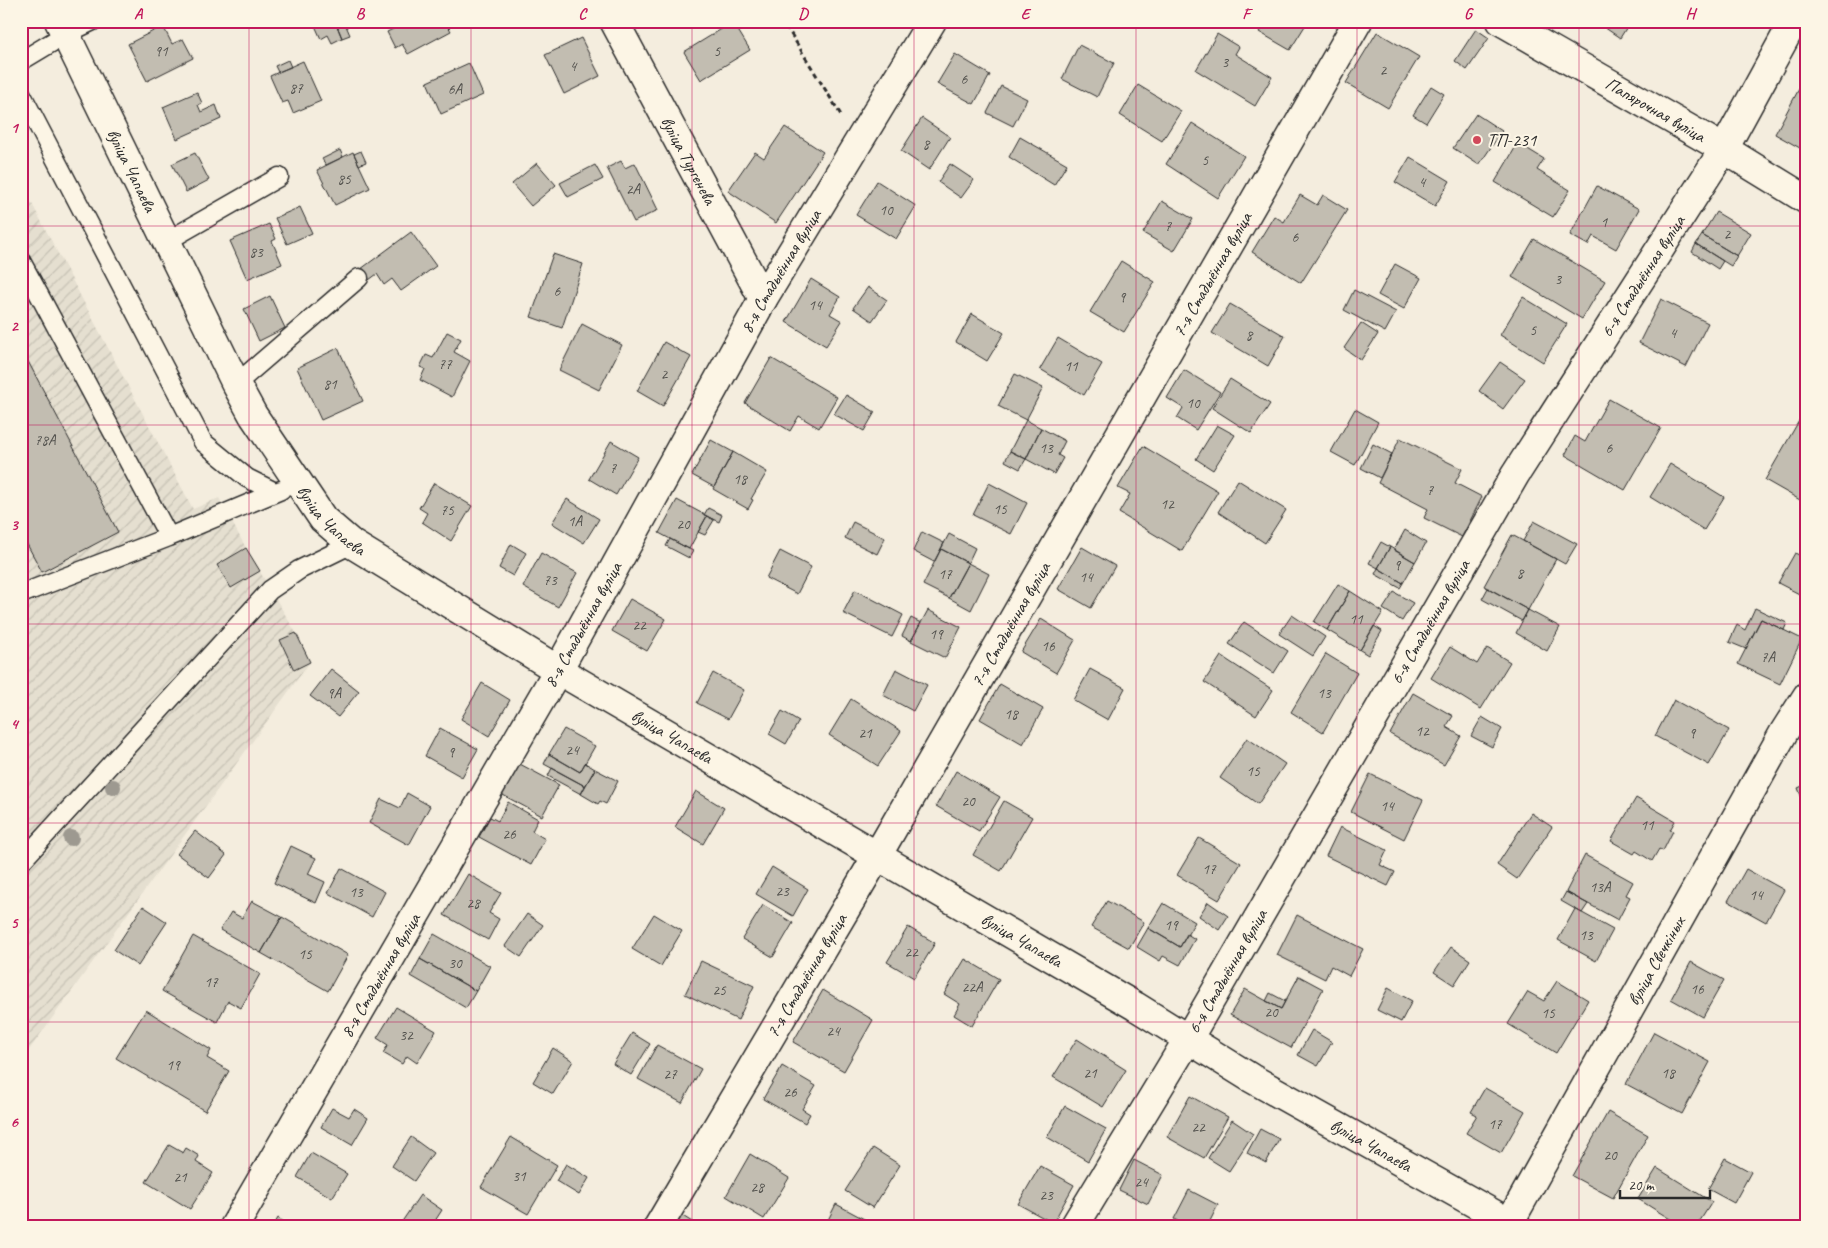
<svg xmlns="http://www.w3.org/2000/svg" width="1828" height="1248" viewBox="0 0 1828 1248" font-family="Caveat,sans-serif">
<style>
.industrial{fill:url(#industrial-furrows)}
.building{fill:#c2bdb1;stroke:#2b2b2b}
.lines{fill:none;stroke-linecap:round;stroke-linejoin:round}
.lane-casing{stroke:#2b2b2b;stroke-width:21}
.street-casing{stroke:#2b2b2b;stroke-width:31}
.path{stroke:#2b2b2b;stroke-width:3;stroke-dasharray:5 4;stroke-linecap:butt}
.lane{stroke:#fcf5e5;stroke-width:18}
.street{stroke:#fcf5e5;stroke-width:28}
.tree{fill:#9d9990}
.grid{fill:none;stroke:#c2185b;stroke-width:1;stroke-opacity:0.55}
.poi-dot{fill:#d1495b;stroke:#fcf5e5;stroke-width:2}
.labels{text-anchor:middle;stroke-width:4;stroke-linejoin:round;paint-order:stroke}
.number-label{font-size:15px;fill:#51504c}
.street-label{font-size:18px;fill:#2b2b2b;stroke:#fcf5e5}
.poi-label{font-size:18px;fill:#2b2b2b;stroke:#fcf5e5;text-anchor:start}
.neatline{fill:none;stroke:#c2185b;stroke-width:2}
.grid-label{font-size:16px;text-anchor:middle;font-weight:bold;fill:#c2185b}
</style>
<defs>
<pattern id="industrial-furrows" width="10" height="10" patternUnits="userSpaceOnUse" patternTransform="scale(1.25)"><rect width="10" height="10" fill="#e5dfd0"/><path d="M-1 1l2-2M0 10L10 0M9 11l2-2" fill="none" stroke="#c5c0b3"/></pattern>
</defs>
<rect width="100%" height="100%" fill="#f4edde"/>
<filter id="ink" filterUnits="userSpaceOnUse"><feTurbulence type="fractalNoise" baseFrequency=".02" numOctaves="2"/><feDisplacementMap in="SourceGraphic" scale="10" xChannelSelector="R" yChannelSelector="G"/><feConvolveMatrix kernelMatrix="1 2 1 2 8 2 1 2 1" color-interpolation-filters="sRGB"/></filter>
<g filter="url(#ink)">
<path class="industrial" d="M21 183 193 509 219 498 246 548 296 633 310 662 21 1061Z"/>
<path class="building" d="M313 21H335L342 38 332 43 328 35 321 39Z
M335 21H344L350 35 342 38Z
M392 21H445L451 31 408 54 402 44 395 48 387 32 395 28Z
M1265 21H1308L1290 50 1259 32Z
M1595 21H1630V22L1620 38Z
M733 22 750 50 701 80 684 52Z
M163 26 172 44 183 39 193 58 147 81 128 44Z
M1476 29 1489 38 1467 70 1455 61Z
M1377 32 1419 57 1388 108 1346 83Z
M1217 34 1239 47 1235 54 1272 77 1255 106 1196 70Z
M581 38 600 76 564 94 545 55Z
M1079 45 1114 63 1097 97 1062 79Z
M955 54 990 75 974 104 937 84Z
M288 60 291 67 278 72 275 66Z
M303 61 321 101 293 113 288 101 282 103 270 76Z
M469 63 483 95 441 114 427 82Z
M1138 85 1181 111 1162 141 1120 115Z
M1001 86 1027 99 1013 126 987 113Z
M1431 86 1444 94 1426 123 1413 115Z
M1800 87 1807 91V152L1775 134Z
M197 92 202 103 198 105 201 112 216 105 221 119 177 139 163 107Z
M1476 114 1502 131 1479 165 1453 148Z
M922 118 950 137 929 170 901 151Z
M1192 123 1244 156 1218 198 1166 164Z
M785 127 823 152 776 223 728 191 755 152 764 158Z
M1020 137 1067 164 1054 185 1009 157Z
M1518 143 1544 159 1537 170 1570 190 1553 217 1495 182Z
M340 150 343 157 326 165 322 159Z
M361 151 366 162 359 165 354 154Z
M353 152 370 188 335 205 317 170Z
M195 153 209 180 186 192 172 164Z
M1410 157 1450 181 1435 206 1395 182Z
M621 161 625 168 635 163 658 210 634 222 607 168Z
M537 163 556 185 531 206 512 184Z
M950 164 974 180 961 198 938 182Z
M595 165 603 179 568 197 560 183Z
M877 181 916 206 896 239 856 215Z
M1597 186 1639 209 1616 249 1593 236 1588 245 1570 235Z
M1300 195 1317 205 1323 195 1347 210 1301 283 1252 252 1274 216 1284 222Z
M1162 201 1193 219 1174 251 1143 233Z
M300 207 312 233 287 244 275 218Z
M1716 212 1751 233 1737 256 1702 235Z
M269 224 276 239 272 241 282 264 247 279 230 241Z
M411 232 436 266 401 291 392 279 384 285 377 274 369 280 361 269Z
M1702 235 1737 256 1731 266 1696 244Z
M1534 239 1605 281 1582 319 1512 277Z
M1696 244 1723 261 1718 269 1692 252Z
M553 254 583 264 562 328 531 317Z
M1121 261 1155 282 1124 332 1090 312Z
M1395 264 1421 278 1404 309 1378 295Z
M811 279 840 297 830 314 842 321 826 346 786 322Z
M868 287 887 300 872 321 853 308Z
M1354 290 1396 312 1385 332 1344 310Z
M270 296 285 328 259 341 244 309Z
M1523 297 1567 324 1543 362 1500 335Z
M1661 299 1708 323 1686 367 1639 343Z
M1230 304 1285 336 1268 366 1212 333Z
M972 314 1004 333 987 361 956 342Z
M1361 323 1378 334 1361 360 1344 348Z
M582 324 622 345 599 390 559 370Z
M447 332 461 339 454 352 470 361 452 397 420 380 425 369 420 367 426 355 433 358Z
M1058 338 1102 364 1084 395 1040 369Z
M664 342 691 357 663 406 637 391Z
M21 348 118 532 42 572 21 533Z
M338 348 363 401 321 420 297 368Z
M771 358 837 397 819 428 799 416 790 431 745 403Z
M1500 362 1525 379 1503 409 1479 391Z
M1184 370 1220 392 1196 430 1177 418 1183 408 1167 398Z
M1015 374 1043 388 1026 420 998 406Z
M1230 379 1270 404 1251 433 1212 408Z
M846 395 875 412 864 431 834 414Z
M1609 399 1661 428 1625 490 1565 455 1575 436 1585 442Z
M1355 409 1378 422 1355 465 1331 452Z
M1800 419 1807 423V504L1765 480Z
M1026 420 1041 428 1026 459 1010 451Z
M1217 425 1235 435 1213 470 1196 459Z
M1041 428 1065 441 1058 455 1063 458 1054 474 1026 459Z
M1400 438 1462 469 1455 483 1482 497 1462 537 1424 518 1428 509 1378 483Z
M711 440 733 452 714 487 692 475Z
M611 441 638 457 616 495 589 479Z
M1373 444 1392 454 1380 478 1361 468Z
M1143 446 1218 491 1182 551 1119 513 1130 494 1118 488Z
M1010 451 1026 459 1020 469 1005 461Z
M733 452 767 472 751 499 753 500 748 509 713 489Z
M1670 464 1724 497 1704 530 1650 497Z
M1238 480 1286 510 1265 543 1218 512Z
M434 483 472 506 451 541 422 522 427 513 419 508Z
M989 483 1027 503 1011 534 973 515Z
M567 499 599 519 584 543 552 523Z
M677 500 707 516 689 549 659 533Z
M708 508 722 515 719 522 704 515Z
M707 516 714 520 705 535 698 532Z
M1534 521 1577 544 1565 564 1523 541Z
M853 522 885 538 877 554 845 538Z
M1405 530 1426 543 1415 562 1394 550Z
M922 532 944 543 934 562 913 551Z
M949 534 975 548 968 563 941 549Z
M1512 535 1556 559 1528 610 1484 586Z
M670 539 693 551 689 558 666 546Z
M1381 542 1390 547 1378 568 1369 563Z
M511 544 526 553 513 576 499 568Z
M1082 547 1115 566 1091 608 1058 589Z
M1390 547 1415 562 1403 583 1378 568Z
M246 548 260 571 231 588 217 565Z
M941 549 968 563 949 598 923 585Z
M780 551 811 567 797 594 766 578Z
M541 553 577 573 558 607 523 587Z
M1795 553 1807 559V598L1778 583Z
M968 563 989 574 971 610 949 598Z
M1378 568 1403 583 1400 588 1375 574Z
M1338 584 1350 591 1327 630 1314 622Z
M1488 588 1528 610 1522 621 1482 599Z
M855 590 903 615 892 637 843 613Z
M1350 591 1383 612 1360 650 1327 630Z
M1394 592 1413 603 1402 621 1383 609Z
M630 599 666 619 647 651 612 631Z
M1755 608 1787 623 1784 630 1761 619 1746 649 1729 642 1737 625 1745 630Z
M928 610 961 627 945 658 911 641Z
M1528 610 1560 627 1547 651 1516 633Z
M1292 615 1325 637 1313 656 1279 634Z
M911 618 921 623 911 641 902 636Z
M1041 619 1075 640 1056 673 1021 652Z
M1761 619 1802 639 1780 684 1738 664Z
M1244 622 1288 651 1274 673 1229 644Z
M1374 626 1382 631 1368 655 1360 650Z
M296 633 310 662 294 670 280 640Z
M1450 647 1477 664 1487 648 1510 662 1481 709 1431 678Z
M1326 654 1357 673 1323 732 1291 712Z
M1221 656 1273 690 1256 716 1204 682Z
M331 669 359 691 338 717 310 696Z
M896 669 927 685 913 711 883 695Z
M1090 669 1125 688 1108 720 1073 700Z
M713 673 744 690 728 719 697 703Z
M482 683 510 700 489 736 461 719Z
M1000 684 1043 709 1023 744 980 719Z
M1413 693 1453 716 1446 727 1461 736 1444 765 1390 734Z
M851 699 901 731 878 766 829 735Z
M1674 700 1729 730 1709 765 1655 736Z
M782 711 799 721 786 744 769 734Z
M1482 717 1502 729 1492 747 1471 736Z
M440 728 478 749 462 777 425 756Z
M564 729 595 746 580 772 549 754Z
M1247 738 1285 764 1258 804 1220 778Z
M549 754 580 772 585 763 595 769 585 786 544 764Z
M518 763 559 785 542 816 501 794Z
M552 768 585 786 581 794 548 776Z
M595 769 618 781 606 804 600 801 598 804 581 794Z
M956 771 1000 797 979 831 936 806Z
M1370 774 1423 800 1404 839 1351 812Z
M1807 784V811L1798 788Z
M696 791 724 808 703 844 675 827Z
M407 793 430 806 409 845 369 823 381 799 400 808Z
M1636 798 1675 821 1670 830 1673 831 1663 851 1659 849 1652 861 1636 851 1634 854 1611 841Z
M1004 801 1032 817 1001 871 973 855Z
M508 802 538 819 532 831 545 839 531 865 479 837 490 817 498 821Z
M1531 813 1552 827 1517 879 1497 865Z
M1340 827 1387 850 1380 865 1395 872 1388 886 1326 856Z
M195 831 226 855 209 878 177 854Z
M1199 838 1241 863 1219 900 1177 875Z
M291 846 316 858 308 874 325 882 316 903 274 883Z
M1585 855 1633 882 1626 895 1630 897 1618 920 1566 892Z
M772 867 808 889 793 916 756 894Z
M341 868 385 892 372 917 328 893Z
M1746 869 1784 890 1766 922 1728 901Z
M468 874 501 893 489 913 499 919 488 940 444 915Z
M1566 892 1588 904 1582 913 1561 901Z
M252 901 282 917 261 953 220 930 231 912 242 918Z
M1107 901 1144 922 1129 948 1091 927Z
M1208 902 1228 916 1219 930 1199 916Z
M1163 903 1195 922 1180 947 1148 928Z
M763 905 793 923 773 957 742 939Z
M143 906 167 922 138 966 114 950Z
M1575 909 1613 930 1596 961 1558 940Z
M527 914 543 925 521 957 505 946Z
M654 914 682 931 661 966 632 949Z
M1297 915 1363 949 1349 976 1331 966 1325 979 1277 955Z
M282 917 348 955 328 991 261 953Z
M908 927 935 943 914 978 887 962Z
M1148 928 1180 947 1187 934 1195 939 1180 965 1163 956 1160 961 1137 947Z
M434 934 490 966 476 991 420 959Z
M193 936 260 974 241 1008 228 1001 217 1022 162 991Z
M1451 947 1470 960 1454 985 1434 972Z
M420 959 476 991 466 1008 411 976Z
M965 959 999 979 972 1026 954 1015 960 1004 944 994Z
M701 961 754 986 738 1020 685 994Z
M1691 962 1724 980 1703 1017 1671 999Z
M1299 976 1323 989 1291 1048 1230 1015 1245 989 1281 1009Z
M1557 981 1588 1000 1556 1053 1508 1024 1528 992 1544 1001Z
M1388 988 1412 1001 1401 1022 1377 1010Z
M823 990 873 1020 844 1071 793 1042Z
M1270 993 1285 1001 1281 1009 1266 1001Z
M396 1007 436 1031 417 1063 407 1056 402 1064 383 1053 388 1045 377 1038Z
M146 1010 211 1050 207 1058 229 1071 205 1111 116 1058Z
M1312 1030 1332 1042 1318 1066 1298 1055Z
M1654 1032 1710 1062 1682 1114 1626 1084Z
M632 1033 650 1044 631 1075 613 1064Z
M1077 1039 1126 1070 1103 1107 1053 1077Z
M657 1045 701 1069 682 1103 638 1079Z
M553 1048 573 1061 553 1094 533 1082Z
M782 1066 816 1086 802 1109 810 1114 805 1123 763 1099Z
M1485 1088 1525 1111 1501 1153 1466 1133 1477 1115 1471 1112Z
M1190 1096 1228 1117 1204 1158 1167 1137Z
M1065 1106 1106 1129 1088 1161 1047 1137Z
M332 1108 349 1117 354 1109 368 1118 352 1145 321 1127Z
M1608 1112 1648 1135 1613 1198 1572 1176Z
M1232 1120 1253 1134 1229 1171 1208 1158Z
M1260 1129 1279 1139 1266 1163 1247 1153Z
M411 1137 433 1153 414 1181 392 1166Z
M511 1137 557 1165 528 1214 481 1187Z
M169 1145 183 1153 186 1148 199 1156 196 1162 213 1173 190 1209 146 1182Z
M873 1148 900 1165 873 1208 845 1191Z
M311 1153 347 1174 332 1198 297 1177Z
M750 1154 789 1178 764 1219 726 1196Z
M1725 1158 1751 1172 1734 1203 1708 1189Z
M1134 1160 1163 1175 1148 1204 1119 1190Z
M566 1164 589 1178 579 1195 556 1181Z
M1040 1166 1074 1185 1053 1223 1018 1204Z
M1657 1168 1712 1202 1696 1227H1683L1638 1199Z
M1189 1190 1218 1205 1207 1227H1188L1174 1219Z
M420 1195 442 1210 431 1227H406L401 1223Z
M836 1204 866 1220 862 1227 825 1226Z
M681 1215 700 1227H675Z
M278 1218 292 1227H273Z
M980 1220 992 1227H976Z"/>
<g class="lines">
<defs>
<path id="lane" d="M21 61 66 34 93 21
M21 93 203 442 247 478 275 492
M167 241 279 177
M21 261 169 537
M236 384 359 278
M21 594 169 537 281 490
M21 862 270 590 299 570 352 544"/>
<g id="street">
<path id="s1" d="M59 21 236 384 253 415 323 519 352 544 558 670 1135 1006 1251 1078 1517 1227"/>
<path id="s2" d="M614 21 763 299"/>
<path id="s3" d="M1501 21 1724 149 1807 200"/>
<path id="s4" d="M234 1227 558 670 763 299 932 21"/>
<path id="s5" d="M658 1227 877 856 1358 21"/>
<path id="s6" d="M1074 1227 1188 1039 1515 475 1724 149 1794 21"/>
<path id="s7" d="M1507 1227 1784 732 1807 696"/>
</g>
</defs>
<use href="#lane" class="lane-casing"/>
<use href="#street" class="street-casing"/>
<path class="path" d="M786 26 841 115"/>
<use href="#lane" class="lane"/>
<use href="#street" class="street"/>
</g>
<g class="tree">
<circle cx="113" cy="787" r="8"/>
<circle cx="71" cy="838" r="8"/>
</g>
</g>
<path class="grid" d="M249 21V1227M471 21V1227M692 21V1227M914 21V1227M1136 21V1227M1357 21V1227M1579 21V1227M21 226H1807M21 425H1807M21 624H1807M21 823H1807M21 1022H1807"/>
<circle class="poi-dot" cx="1477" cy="140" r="5"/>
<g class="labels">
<g class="number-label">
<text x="161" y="56">91</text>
<text x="717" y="56">5</text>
<text x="1225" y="67">3</text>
<text x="573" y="71">4</text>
<text x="1383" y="75">2</text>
<text x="964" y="84">6</text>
<text x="296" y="93">87</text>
<text x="455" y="94">6А</text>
<text x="926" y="149">8</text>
<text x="1205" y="165">5</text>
<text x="344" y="184">85</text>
<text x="1422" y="187">4</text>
<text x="633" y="194">2А</text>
<text x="886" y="215">10</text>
<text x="1604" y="227">1</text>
<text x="1168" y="231">7</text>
<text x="1727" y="239">2</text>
<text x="1295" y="242">6</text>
<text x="256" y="257">83</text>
<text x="1558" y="284">3</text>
<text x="557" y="296">6</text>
<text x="1122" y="302">9</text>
<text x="815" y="310">14</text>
<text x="1533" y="335">5</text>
<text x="1673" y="338">4</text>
<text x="1249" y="340">8</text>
<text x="445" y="369">77</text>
<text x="1071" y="371">11</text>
<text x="664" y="379">2</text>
<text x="330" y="389">81</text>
<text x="1193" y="408">10</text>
<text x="45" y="445">78А</text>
<text x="1046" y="453">13</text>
<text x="1609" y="453">6</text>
<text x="613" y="473">7</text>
<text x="740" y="484">18</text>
<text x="1430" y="495">7</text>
<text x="1167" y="509">12</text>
<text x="1000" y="514">15</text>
<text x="447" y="515">75</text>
<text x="575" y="526">1А</text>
<text x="683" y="529">20</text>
<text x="1397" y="570">9</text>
<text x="1520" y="578">8</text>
<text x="945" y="579">17</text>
<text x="1086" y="582">14</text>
<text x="550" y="585">73</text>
<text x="1356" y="624">11</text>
<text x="639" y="630">22</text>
<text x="936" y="639">19</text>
<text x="1048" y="651">16</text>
<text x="1768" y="662">7А</text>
<text x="334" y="698">9А</text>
<text x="1324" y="698">13</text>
<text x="1011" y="719">18</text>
<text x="1422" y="736">12</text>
<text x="865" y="738">21</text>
<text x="1692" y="738">9</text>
<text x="572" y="755">24</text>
<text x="451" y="757">9</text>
<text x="1253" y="776">15</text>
<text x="968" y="806">20</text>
<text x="1387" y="811">14</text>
<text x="1647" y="830">11</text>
<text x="509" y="839">26</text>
<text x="1209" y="874">17</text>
<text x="1600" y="892">13А</text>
<text x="782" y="896">23</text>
<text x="356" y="897">13</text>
<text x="1756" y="900">14</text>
<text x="473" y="908">28</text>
<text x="1171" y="930">19</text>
<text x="1586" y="940">13</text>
<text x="911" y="957">22</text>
<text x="305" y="959">15</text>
<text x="455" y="968">30</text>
<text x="211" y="987">17</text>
<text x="972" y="992">22А</text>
<text x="1697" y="994">16</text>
<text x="719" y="995">25</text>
<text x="1271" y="1017">20</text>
<text x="1548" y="1018">15</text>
<text x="833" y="1036">24</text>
<text x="406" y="1040">32</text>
<text x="173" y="1070">19</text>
<text x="1090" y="1078">21</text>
<text x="1668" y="1078">18</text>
<text x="670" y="1079">27</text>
<text x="790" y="1097">26</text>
<text x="1495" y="1129">17</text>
<text x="1198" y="1132">22</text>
<text x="1610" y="1160">20</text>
<text x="519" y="1181">31</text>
<text x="180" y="1182">21</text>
<text x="1141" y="1187">24</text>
<text x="757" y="1192">28</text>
<text x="1046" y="1200">23</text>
</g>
<g class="street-label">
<text dy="6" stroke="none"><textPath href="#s3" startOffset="178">Папярочная вуліца</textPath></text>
<text dy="6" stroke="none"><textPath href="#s2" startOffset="158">вуліца Тургенева</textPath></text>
<text dy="6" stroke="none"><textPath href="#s1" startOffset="166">вуліца Чапаева</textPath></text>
<text dy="6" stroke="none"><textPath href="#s4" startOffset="1101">8-я Стадыённая вуліца</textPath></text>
<text dy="6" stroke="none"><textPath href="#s5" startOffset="1102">7-я Стадыённая вуліца</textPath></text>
<text dy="6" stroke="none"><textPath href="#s6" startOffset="1108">6-я Стадыённая вуліца</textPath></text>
<text dy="6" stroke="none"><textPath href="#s1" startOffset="571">вуліца Чапаева</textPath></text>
<text dy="6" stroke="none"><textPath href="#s6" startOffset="702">6-я Стадыённая вуліца</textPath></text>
<text dy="6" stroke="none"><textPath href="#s4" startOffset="696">8-я Стадыённая вуліца</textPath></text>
<text dy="6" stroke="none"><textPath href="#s5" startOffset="698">7-я Стадыённая вуліца</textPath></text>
<text dy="6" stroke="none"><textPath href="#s1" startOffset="976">вуліца Чапаева</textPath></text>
<text dy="6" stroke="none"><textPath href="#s1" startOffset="1381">вуліца Чапаева</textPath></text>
<text dy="6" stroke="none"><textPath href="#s7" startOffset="305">вуліца Свечкіных</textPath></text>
<text dy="6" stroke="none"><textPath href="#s6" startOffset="298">6-я Стадыённая вуліца</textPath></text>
<text dy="6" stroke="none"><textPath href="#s4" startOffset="291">8-я Стадыённая вуліца</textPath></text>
<text dy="6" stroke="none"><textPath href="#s5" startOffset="292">7-я Стадыённая вуліца</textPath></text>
<text dy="6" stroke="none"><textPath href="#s1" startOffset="1786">вуліца Чапаева</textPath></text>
</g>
<g class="poi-label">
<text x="1487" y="146">ТП-231</text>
</g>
</g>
<rect width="1828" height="1248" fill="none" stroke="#fcf5e5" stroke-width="55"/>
<path d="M1620 1190v8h90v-8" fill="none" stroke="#2b2b2b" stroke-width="2.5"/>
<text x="1628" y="1190" font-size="15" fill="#2b2b2b" stroke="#fcf5e5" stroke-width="4" paint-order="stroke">20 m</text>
<rect x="28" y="28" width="1772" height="1192" class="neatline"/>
<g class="grid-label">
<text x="138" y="19">A</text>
<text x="360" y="19">B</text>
<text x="582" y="19">C</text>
<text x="803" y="19">D</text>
<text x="1025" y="19">E</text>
<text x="1246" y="19">F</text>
<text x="1468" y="19">G</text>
<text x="1690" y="19">H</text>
<text x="14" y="133">1</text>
<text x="14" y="331">2</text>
<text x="14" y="530">3</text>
<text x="14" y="729">4</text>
<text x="14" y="928">5</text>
<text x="14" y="1127">6</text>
</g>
</svg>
